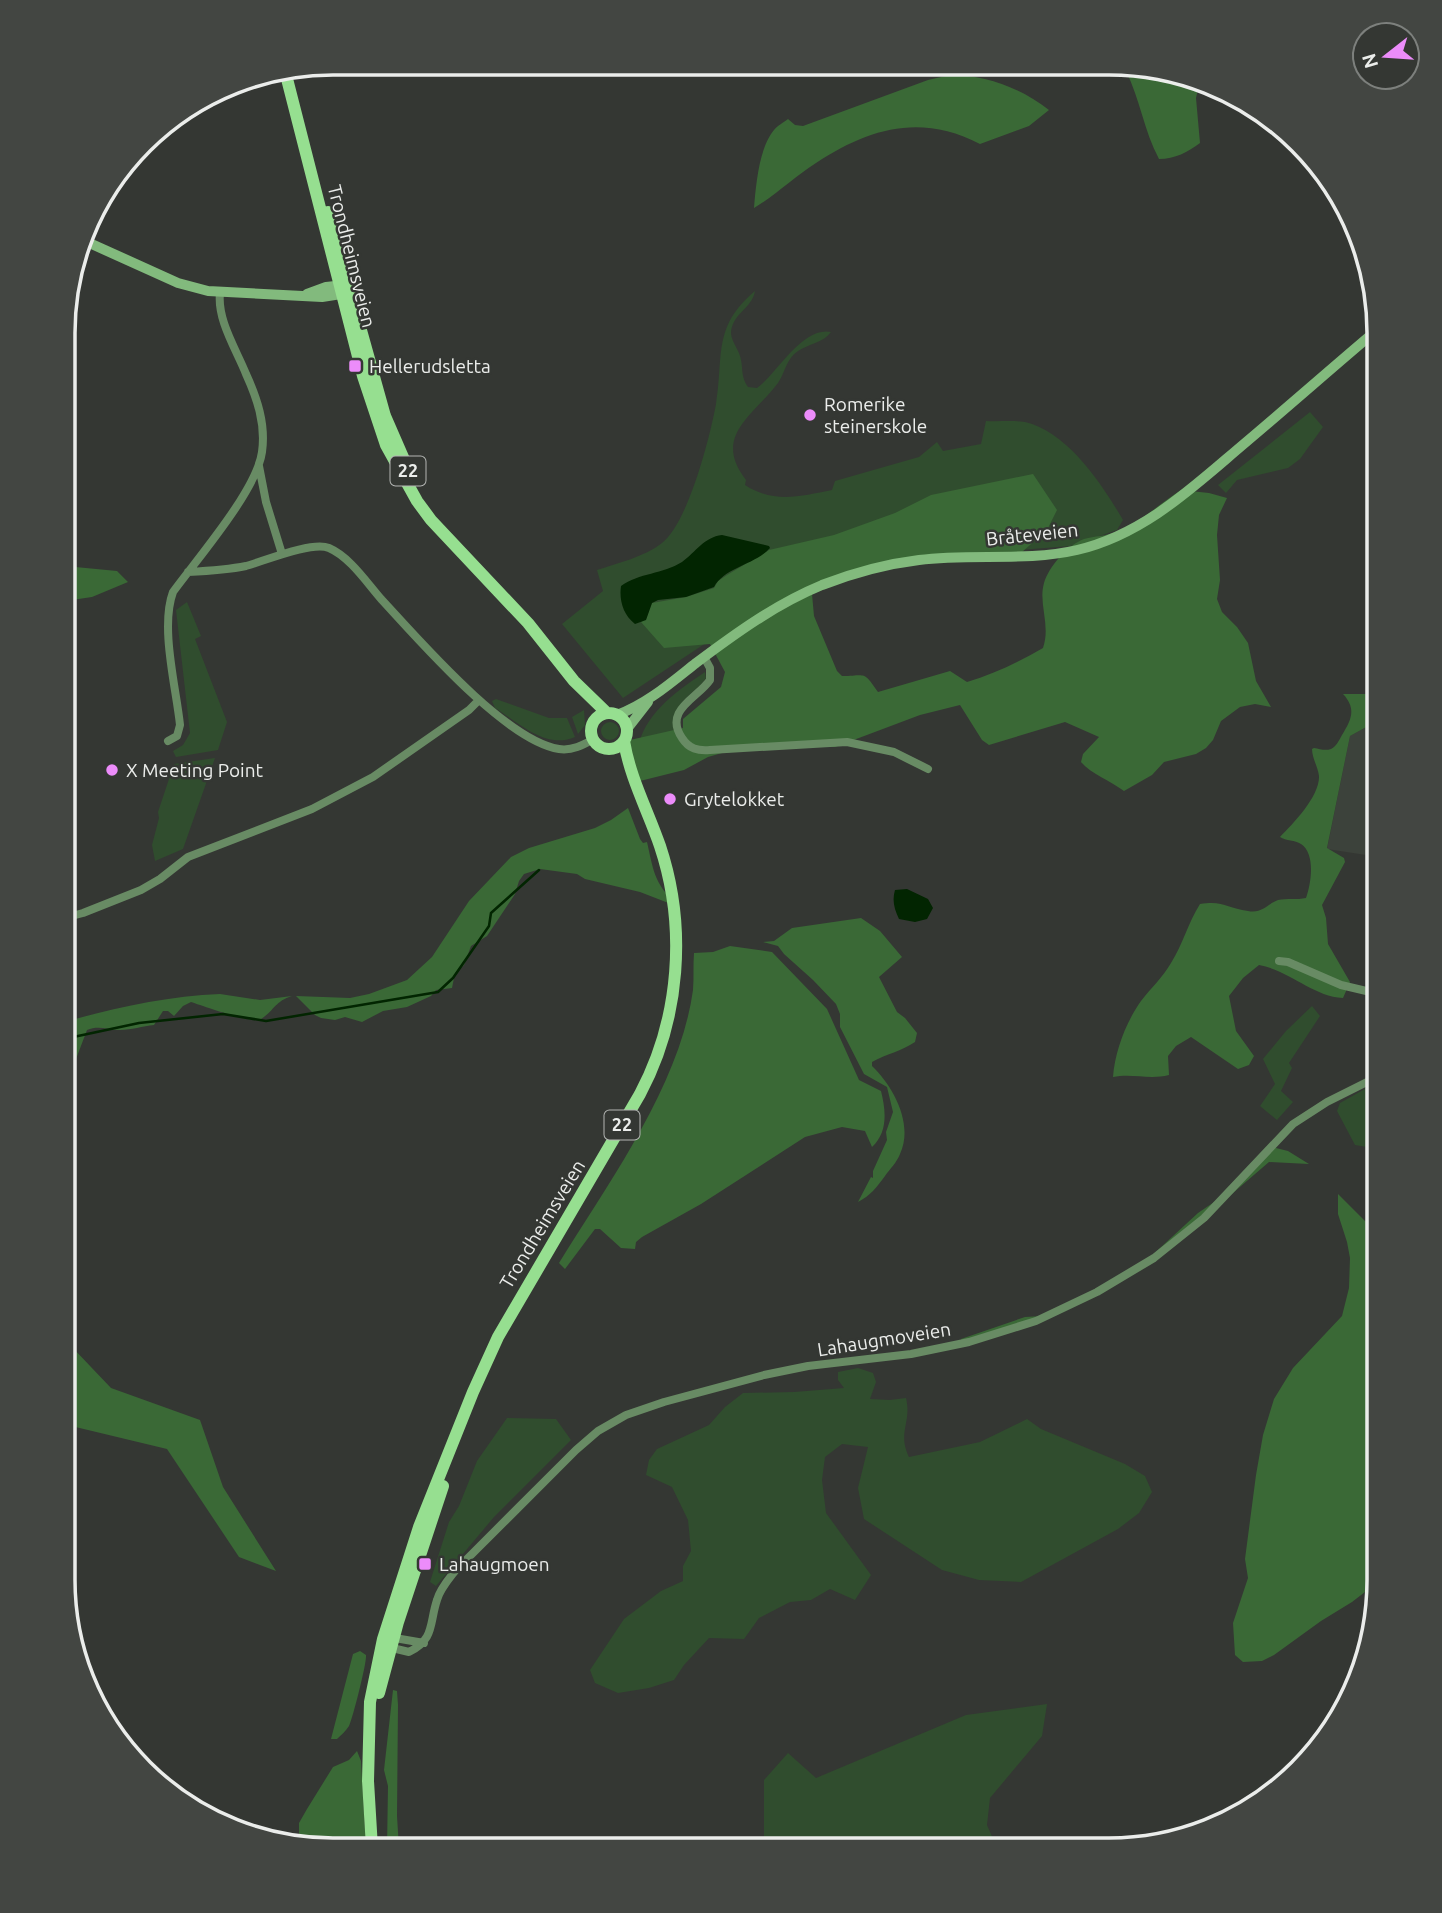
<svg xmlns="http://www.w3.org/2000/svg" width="1442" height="1913" viewBox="0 0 1442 1913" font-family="Ubuntu,sans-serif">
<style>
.built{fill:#3c423b}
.green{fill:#304d2e}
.forest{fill:#3a6936}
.water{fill:#022501}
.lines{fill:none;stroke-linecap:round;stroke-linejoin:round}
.stream{stroke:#022501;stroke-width:2.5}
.street{stroke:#688b64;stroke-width:8}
.secondary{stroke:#82ba7d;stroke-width:10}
.primary{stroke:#96df90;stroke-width:12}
.poi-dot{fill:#ec8cfa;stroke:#343733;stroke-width:2.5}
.labels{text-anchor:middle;stroke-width:5;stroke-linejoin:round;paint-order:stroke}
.shield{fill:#343733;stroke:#b4b6b4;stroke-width:2}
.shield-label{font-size:18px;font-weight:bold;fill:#ebedeb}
.street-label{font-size:19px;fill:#ebedeb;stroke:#343733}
.poi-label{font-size:19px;fill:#ebedeb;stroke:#343733;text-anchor:start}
.rim{fill:none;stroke:#ebedeb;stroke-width:3.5}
</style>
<rect width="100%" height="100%" fill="#343733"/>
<path class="built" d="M1379 720V857L1327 849 1350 736Z"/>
<path class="green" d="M755 291C752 309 731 314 731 334 732 343 740 351 741 360 743 370 741 377 748 387L757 388C776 375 802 326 831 332 823 343 808 344 798 351 786 359 785 373 778 383 753 416 712 436 746 480L745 485C774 504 801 496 832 490L835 481 919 457 937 442 943 451 981 444 986 421C998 422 1013 420 1025 422 1068 432 1102 484 1123 520L1117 530 1071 546 872 561 724 631 623 698 562 624 603 591 597 570C618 563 644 557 662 543 688 523 710 437 716 404 724 356 712 327 755 291Z
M1310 412 1323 427 1300 459 1288 468 1237 480 1226 493 1218 485Z
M187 602 201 636 195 639 227 722 218 750 176 757 173 751 183 745 190 733 176 610Z
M705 672 706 678C701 686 693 691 686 698 670 713 678 731 681 751L639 743C648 711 678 690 705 672Z
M496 699 549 718H567L575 737C546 750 518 722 495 708L492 701Z
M584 710 585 725 578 734 572 717Z
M601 731a9 9 0 1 1 18 0a9 9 0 1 1-18 0Z
M215 758 183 849 155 861 152 845 159 818 158 812 174 764Z
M1312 1006 1320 1016 1289 1063 1292 1068 1281 1091 1293 1102 1277 1120 1260 1106 1275 1084 1263 1059 1286 1031Z
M1379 1081V1142L1367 1147 1355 1145 1337 1111 1340 1103Z
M858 1368 873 1373 876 1382 870 1399 890 1400 906 1398C912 1423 897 1432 909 1457L980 1442 1027 1419 1041 1429 1125 1464 1145 1476 1152 1492 1139 1513 1118 1529 1021 1582 979 1580 942 1570 864 1519 858 1488 868 1447 842 1444 825 1457 822 1480 826 1513 871 1575 855 1600 830 1589 811 1600 790 1602 759 1618 744 1639 709 1638 684 1665 674 1680 649 1688 618 1693 595 1683 590 1670 624 1619 661 1591 683 1581V1566L691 1551 688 1520 672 1487 646 1475 649 1460 657 1449 709 1425 725 1407 743 1393 794 1392 844 1388 838 1380V1372Z
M507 1418 556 1419 571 1440 494 1517 436 1586 430 1582 449 1522 459 1506 477 1461Z
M1047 1704 1042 1736 990 1798 987 1825 998 1850 766 1849 764 1842V1780L788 1753 816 1778 966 1715Z"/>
<path class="forest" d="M1126 65H1144L1200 80 1196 98 1200 143C1188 152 1175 159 1159 159 1144 131 1140 99 1126 71H1124Z
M950 75C986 75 1021 88 1049 110L1029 126 980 144C921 113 869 128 816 163 794 177 776 195 754 208 756 185 759 148 774 130 777 126 784 122 788 119L795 125 803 126 928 80Z
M1033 474 1057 510 1047 530 1022 552 881 566 812 594 814 616 837 671 842 676C866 676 863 670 878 692L950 671 967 682C994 674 1019 662 1043 648 1051 625 1038 604 1044 583 1049 566 1068 545 1084 539 1095 536 1106 536 1116 532 1140 523 1159 504 1181 490L1209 493 1227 498 1219 515 1217 535 1220 580 1217 599 1222 612 1237 627 1248 643 1256 681 1271 707 1255 704 1240 707 1221 721 1213 740 1206 748 1196 754 1164 762 1152 775 1124 791C1111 781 1091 774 1081 762L1083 754 1099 737 1065 722 989 745 982 740 960 705 920 715 835 747H786L722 753 708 757 684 770 636 782 621 742 683 728V719L721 687 725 672 710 644 664 648 641 622 646 619 652 603 686 597 714 588 718 581 727 575 769 550 834 535 895 513 931 495Z
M65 566 117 571 128 582 92 597 65 601Z
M1343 694H1379V720L1350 736 1327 848 1344 858 1345 862 1322 905 1326 918 1328 944 1350 982 1343 998C1312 996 1291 971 1259 965L1243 978 1229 996 1236 1031 1254 1056 1249 1065 1238 1069 1191 1037 1176 1046 1168 1056 1169 1075C1149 1080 1132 1073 1113 1077 1115 1051 1126 1022 1141 1001 1151 988 1163 977 1171 963 1183 944 1188 923 1200 904 1223 900 1227 908 1248 911 1262 914 1267 904 1278 900 1287 898 1297 900 1306 898 1311 884 1316 854 1301 844 1295 840 1286 841 1280 837 1293 824 1320 796 1319 776 1318 767 1312 758 1312 749L1314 748C1320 749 1325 751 1331 749 1337 746 1339 740 1342 735 1351 720 1357 709 1343 694Z
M628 808 640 839 643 843 647 842C653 868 654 884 675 902L671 904 640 892 585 879 577 874 540 869 524 874 519 881 515 894 487 936 471 946 464 965 455 973 452 988 436 990 431 996 407 1007 383 1011 362 1022 345 1017 335 1020 321 1018 315 1015 296 996 350 998 369 994 407 980 432 957 469 901 511 857 529 848 595 828 611 820Z
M861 918 880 931 902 957 879 977 897 1012 905 1018 917 1033 915 1042C902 1051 886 1054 872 1062V1066C893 1086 914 1124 900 1154 897 1162 890 1169 885 1176 877 1187 870 1196 858 1202L871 1177 873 1178V1171L887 1140 886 1132 893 1112 887 1087 864 1074 840 1027V1014L836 1004 813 980 784 954 778 946 763 942 774 941 792 928Z
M730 946 772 952 827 1009 859 1080 881 1091C886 1111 888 1132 872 1147L865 1131 842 1127 805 1137 701 1204 642 1237 636 1242 635 1249 621 1248 600 1229H595L565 1269 559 1263C609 1182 680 1085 693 990 694 978 693 965 694 953L713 952Z
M220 994 260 1000 292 996C275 1001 274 1011 261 1019 253 1024 203 1006 191 1002L183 1006 174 1016 168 1011H163L154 1025C143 1026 131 1030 120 1030 107 1030 99 1025 87 1030L76 1059 64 1069V1022C115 1008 167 996 220 994Z
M1268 1146 1288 1151 1309 1164 1269 1162 1163 1253 1070 1307 963 1344 961 1339 1025 1317 1042 1316 1072 1303 1147 1260 1198 1213 1217 1200Z
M1338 1194 1365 1221 1379 1226 1378 1582 1352 1602 1321 1621 1274 1655 1262 1661 1243 1662 1235 1655 1233 1623 1248 1578 1245 1559 1256 1475 1263 1435 1274 1399 1293 1368 1342 1316 1349 1288 1350 1258 1347 1242 1338 1214Z
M63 1345 71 1346 111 1388 200 1420 223 1487 276 1571 239 1557 167 1449 63 1424Z
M360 1651 366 1655C367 1662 353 1717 349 1726 346 1731 341 1735 337 1739H331L353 1654Z
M393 1690 397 1691 398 1705 397 1816 399 1848H387L388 1786 384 1770Z
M357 1751 361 1761 366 1848H299V1823L307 1809 333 1767 349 1760Z"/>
<path class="water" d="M722 535 769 546 770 548C755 565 725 567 714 587L686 597 658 600 652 603 646 620 635 624C623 615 619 600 621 586 639 573 663 574 682 562 696 552 704 537 722 535Z
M907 889 928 899 933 908 927 919 915 922 899 919C894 909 892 900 895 890Z"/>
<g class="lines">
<path class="stream" d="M64 1039 139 1023 223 1014 266 1021 438 992 453 978 489 926 491 913 539 870"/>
<path class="street" d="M259 466 266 502 282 554
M188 572C208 571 227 570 246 566 264 561 312 541 329 548 350 557 367 583 382 600 419 640 506 741 559 749 572 751 583 745 594 739
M704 657 710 668V680C698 698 663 710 682 738 689 749 698 751 710 750L847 742 894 752 928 769
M168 741 177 736 180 725C176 687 160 627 173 592 197 559 257 490 262 452 266 424 257 398 246 374 236 349 217 320 220 293
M64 918 83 913 141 890 160 879 188 857 312 809 373 777 469 710 479 700
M1279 961 1288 962 1341 985 1379 994
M389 1637 424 1643
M388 1647 409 1652C435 1639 429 1624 437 1600 440 1589 448 1580 455 1571L576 1450 598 1431 626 1415 664 1402 764 1375 808 1366 911 1354 969 1342 1036 1321 1097 1292 1154 1258 1204 1218 1293 1124 1327 1102 1379 1076"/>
<path class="secondary" d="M85 241 178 283 208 291 322 297 341 294 346 290
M307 294 326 287 345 285
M617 715C647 704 672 682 696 663 736 633 776 604 822 585 853 573 886 564 919 560 972 553 1025 562 1077 550 1145 534 1194 486 1245 443 1290 405 1333 367 1378 329
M627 729 648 702"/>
<path class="primary" d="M285 71 363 376 386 445 417 501 431 520 528 623 574 681 607 713
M328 212 385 416 412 478
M591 731a18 18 0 1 1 36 0a18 18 0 1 1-36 0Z
M379 1693 398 1622 443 1486
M372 1848 368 1781 370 1702 383 1639 419 1527 473 1392 498 1337 640 1094C680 1019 687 927 660 846 648 811 630 778 624 741"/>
</g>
<g class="poi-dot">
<rect x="348" y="359" width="14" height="14" rx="3.5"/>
<circle cx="810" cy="415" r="7"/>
<circle cx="112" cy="770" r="7"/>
<circle cx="670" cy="799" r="7"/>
<rect x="418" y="1557" width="14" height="14" rx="3.5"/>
</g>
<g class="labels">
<g class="shield">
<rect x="390.5" y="456.5" width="35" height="29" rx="5"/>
<rect x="604.5" y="1110.5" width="35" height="29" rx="5"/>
</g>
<g class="shield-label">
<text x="408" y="477">22</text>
<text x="622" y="1131">22</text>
</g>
<g class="street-label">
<text transform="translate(352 256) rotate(76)" y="7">Trondheimsveien</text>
<text transform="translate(1032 534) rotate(-6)" y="7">Bråteveien</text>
<text transform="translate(542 1224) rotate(-59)" y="7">Trondheimsveien</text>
<text transform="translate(884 1339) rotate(-9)" y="7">Lahaugmoveien</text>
</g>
<g class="poi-label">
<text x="369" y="373">Hellerudsletta</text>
<text x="824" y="411">Romerike<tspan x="824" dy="22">steinerskole</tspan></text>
<text x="126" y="777">X Meeting Point</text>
<text x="684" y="806">Grytelokket</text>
<text x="439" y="1571">Lahaugmoen</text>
</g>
</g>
<path d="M0 0H1442V1913H0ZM333 75H1109A258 258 0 0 1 1367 333V1580A258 258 0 0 1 1109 1838H333A258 258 0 0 1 75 1580V333A258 258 0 0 1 333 75Z" fill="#434642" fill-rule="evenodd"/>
<path class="rim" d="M333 75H1109A258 258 0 0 1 1367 333V1580A258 258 0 0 1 1109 1838H333A258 258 0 0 1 75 1580V333A258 258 0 0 1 333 75Z"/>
<g transform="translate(1386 56) rotate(253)"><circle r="33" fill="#343733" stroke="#7d807d" stroke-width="2"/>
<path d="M0-5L12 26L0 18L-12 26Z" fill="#ec8cfa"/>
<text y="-10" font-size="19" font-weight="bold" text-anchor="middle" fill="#ebedeb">N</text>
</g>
</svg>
